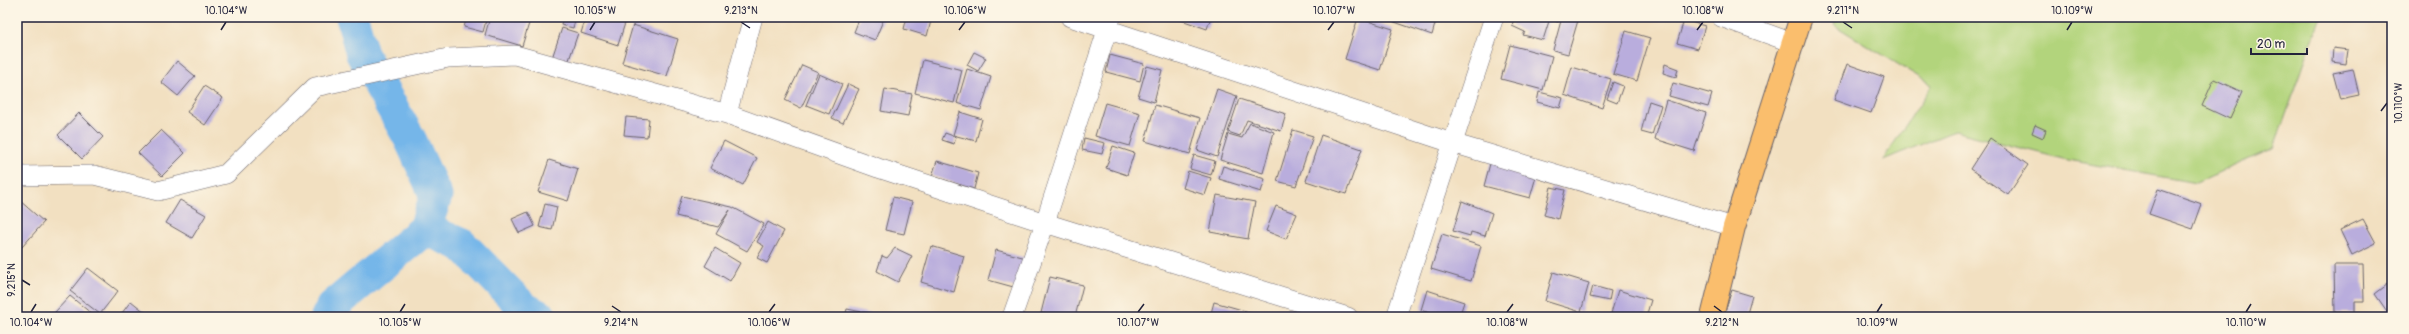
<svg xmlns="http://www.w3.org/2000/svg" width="2409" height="334" viewBox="0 0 2409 334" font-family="Pangolin,sans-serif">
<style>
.green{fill:#b2d47c;stroke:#6a7b5c}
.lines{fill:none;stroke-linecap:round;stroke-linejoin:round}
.river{stroke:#74b6e9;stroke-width:33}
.building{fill:#b9addd}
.street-casing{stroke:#6b646a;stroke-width:20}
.highway-casing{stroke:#6b646a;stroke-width:24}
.street{stroke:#fff;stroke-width:19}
.highway{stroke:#fabe6d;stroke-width:22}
.ticks{fill:none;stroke:#22223b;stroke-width:1.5}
.neatline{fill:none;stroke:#22223b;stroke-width:1.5}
.ticks-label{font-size:10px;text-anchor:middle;fill:#22223b}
</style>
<rect width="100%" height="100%" fill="#fcf5e5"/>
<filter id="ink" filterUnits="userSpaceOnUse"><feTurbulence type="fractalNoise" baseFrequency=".025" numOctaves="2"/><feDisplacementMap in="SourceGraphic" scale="8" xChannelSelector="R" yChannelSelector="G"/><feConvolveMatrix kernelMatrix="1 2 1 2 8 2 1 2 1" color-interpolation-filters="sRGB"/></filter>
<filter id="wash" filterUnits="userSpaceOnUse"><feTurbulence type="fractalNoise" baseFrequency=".012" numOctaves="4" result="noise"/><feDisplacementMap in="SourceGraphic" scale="16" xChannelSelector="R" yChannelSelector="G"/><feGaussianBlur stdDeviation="0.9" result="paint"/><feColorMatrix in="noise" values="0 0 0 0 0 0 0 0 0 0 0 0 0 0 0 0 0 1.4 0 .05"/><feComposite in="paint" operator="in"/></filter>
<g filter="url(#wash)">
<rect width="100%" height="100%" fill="#f2e0c1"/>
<path class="green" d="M1837 17H2321L2274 148 2196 183 2063 159 1954 131 1883 160 1932 85 1834 25Z"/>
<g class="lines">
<path class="river" d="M425 229 462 245 524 308 541 317
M327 317 332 307 425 229 436 196 410 139 362 54 352 17"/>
</g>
<g id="blocks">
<path class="building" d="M467 17H487L483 32 464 27Z
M490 17H531L522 46 485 35Z
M563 17H576L573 28 561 25Z
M586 17H627L618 45 581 33Z
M860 17 884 18 875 40 854 32Z
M907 17H932L927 36 904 29Z
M1173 17H1211L1207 29Z
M1380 17H1437L1432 35Z
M1514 17H1560L1558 22 1550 18 1543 40 1523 35 1525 32 1512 26Z
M1562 17H1579L1568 54 1553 50Z
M1358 18 1393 29 1380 70 1345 59Z
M1684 20 1705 26 1698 49 1677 43Z
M633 25 678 39 667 76 622 63Z
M562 28 578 33 568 63 552 58Z
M1626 31 1650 38 1637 81 1613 74Z
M1510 45 1552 56 1543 90 1501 79Z
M2333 48 2348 50 2346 64 2332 62Z
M974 52 986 58 978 71 967 65Z
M1110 55 1144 64 1140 81 1106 72Z
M923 60 962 70 954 103 915 93Z
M177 61 195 76 178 96 161 82Z
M1665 64 1678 69 1676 77 1663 73Z
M1847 64 1884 77 1871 113 1834 100Z
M802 65 818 72 801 108 785 100Z
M1147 66 1162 70 1154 102 1138 97Z
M1572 67 1611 79 1602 108 1564 95Z
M967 69 991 77 981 110 957 103Z
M2353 69 2359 95 2340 99 2333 73Z
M819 74 842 84 829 114 806 105Z
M2214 79 2242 92 2230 119 2202 106Z
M1613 82 1623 86 1617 103 1607 99Z
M1673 83 1712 94 1708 107 1669 96Z
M848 84 859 89 843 123 832 118Z
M204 86 223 98 205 125 187 112Z
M885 89 912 94 908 116 881 111Z
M1217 89 1237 96 1217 157 1197 150Z
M1539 92 1563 98 1560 108 1537 102Z
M1239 99 1286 114 1281 131 1247 120 1240 136 1228 132Z
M1666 100 1706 113 1694 151 1655 139Z
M1649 101 1661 105 1652 135 1641 132Z
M1105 103 1140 113 1130 146 1095 136Z
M1155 105 1200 118 1190 154 1145 141Z
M960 112 982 119 976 141 953 135Z
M79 113 103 137 82 159 58 135Z
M626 117 649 119 647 137 624 135Z
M1250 123 1274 132 1263 173 1220 160 1228 134 1242 138Z
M2035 125 2046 130 2043 138 2032 133Z
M161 130 185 153 162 176 138 153Z
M1293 130 1313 136 1296 186 1277 181Z
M945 133 956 137 954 144 942 140Z
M1321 135 1362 149 1346 194 1306 181Z
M1084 138 1105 143 1102 154 1082 150Z
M1990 138 2028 165 2008 195 1970 169Z
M724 141 757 158 743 185 710 168Z
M1113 146 1134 153 1127 175 1106 168Z
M1194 155 1215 161 1211 175 1190 169Z
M549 160 578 169 568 201 538 192Z
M1491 160 1537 173 1530 198 1484 186Z
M937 161 978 173 974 189 932 176Z
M1223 166 1265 179 1261 192 1219 179Z
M1188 171 1211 178 1205 195 1183 188Z
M1551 187 1565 190 1558 219 1544 215Z
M2158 189 2202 204 2193 229 2149 214Z
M1217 195 1255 202 1248 239 1210 232Z
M682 196 732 207 764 224 747 251 716 234 730 210 718 227 676 216Z
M893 197 912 202 904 234 885 230Z
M19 200 44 222 22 247 17 243V202Z
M180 200 206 215 192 238 166 223Z
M1462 201 1492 213 1485 236 1471 232 1470 236 1453 231Z
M545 204 557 207 552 230 539 227Z
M1276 206 1297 214 1286 239 1266 231Z
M528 212 535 226 519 233 512 219Z
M2363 219 2376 243 2352 255 2340 230Z
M768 222 784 231 767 263 757 258 764 246 757 242Z
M1442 234 1481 246 1471 281 1431 269Z
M931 246 964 256 954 292 921 282Z
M715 248 740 263 730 281 705 266Z
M895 248 912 256 898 282 877 271 882 256 887 258Z
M996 250 1026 258 1017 288 988 280Z
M2334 265H2363L2364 301H2355V313H2335Z
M88 268 118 291 100 314 70 291Z
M1553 272 1589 283 1581 312 1545 301Z
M1050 277 1083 285 1075 317H1056L1041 313Z
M2392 281V317H2391L2375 294Z
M1593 286 1611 291 1609 301 1590 297Z
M1427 290 1464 302 1459 317H1441L1421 310Z
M1618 290 1651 300 1646 317H1610Z
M1732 290 1752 296 1746 317H1723Z
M70 296 92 314 90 317H61L55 312Z
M131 301 151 317H119Z
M1214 302 1253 313 1252 317H1210Z
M847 309 882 316V317H845Z"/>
</g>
</g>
<g filter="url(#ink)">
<use href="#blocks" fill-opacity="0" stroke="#6b646a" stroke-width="1"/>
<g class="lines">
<defs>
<path id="street" d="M1070 17 1452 143 1734 227
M1721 17 1793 43
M727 114 753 17
M17 176 94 175 158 191 226 174 315 87 448 58 515 55 727 114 878 168 1045 223 1348 317
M1012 317 1045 223 1111 18
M1396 317 1494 17"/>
<path id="highway" d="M1712 317 1734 227 1801 17"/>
</defs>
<use href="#street" class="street-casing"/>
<use href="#highway" class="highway-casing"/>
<use href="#street" class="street"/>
<use href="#highway" class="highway"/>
</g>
</g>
<path class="ticks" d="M741 22 750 28M1843 22 1852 28M221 30 226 22M590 30 595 22M959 30 965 22M1328 30 1334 22M1697 30 1703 22M2067 30 2072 22M2381 111 2387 103M22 280 30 285M612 306 621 312M1714 306 1722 312M31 312 36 304M400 312 405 304M769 312 775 304M1138 312 1144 304M1507 312 1513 304M1877 312 1882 304M2246 312 2251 304"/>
<rect width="2409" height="334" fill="none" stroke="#fcf5e5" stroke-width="44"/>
<path d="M2251 48v6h56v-6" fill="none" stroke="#22223b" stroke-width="2"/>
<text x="2257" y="48" font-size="12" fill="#22223b" stroke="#fcf5e5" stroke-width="3" paint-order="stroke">20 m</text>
<rect x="22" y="22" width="2365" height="290" class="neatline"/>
<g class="ticks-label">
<text x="226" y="14">10.104°W</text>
<text x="595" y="14">10.105°W</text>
<text x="741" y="14">9.213°N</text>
<text x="965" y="14">10.106°W</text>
<text x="1334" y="14">10.107°W</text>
<text x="1703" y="14">10.108°W</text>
<text x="1843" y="14">9.211°N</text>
<text x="2072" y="14">10.109°W</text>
<text transform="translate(2398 103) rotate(-90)" y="4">10.110°W</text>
<text transform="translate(11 280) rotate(-90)" y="4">9.215°N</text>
<text x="31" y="326">10.104°W</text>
<text x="400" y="326">10.105°W</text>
<text x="621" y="326">9.214°N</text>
<text x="769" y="326">10.106°W</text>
<text x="1138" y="326">10.107°W</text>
<text x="1507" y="326">10.108°W</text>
<text x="1722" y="326">9.212°N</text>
<text x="1877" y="326">10.109°W</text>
<text x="2246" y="326">10.110°W</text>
</g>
</svg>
